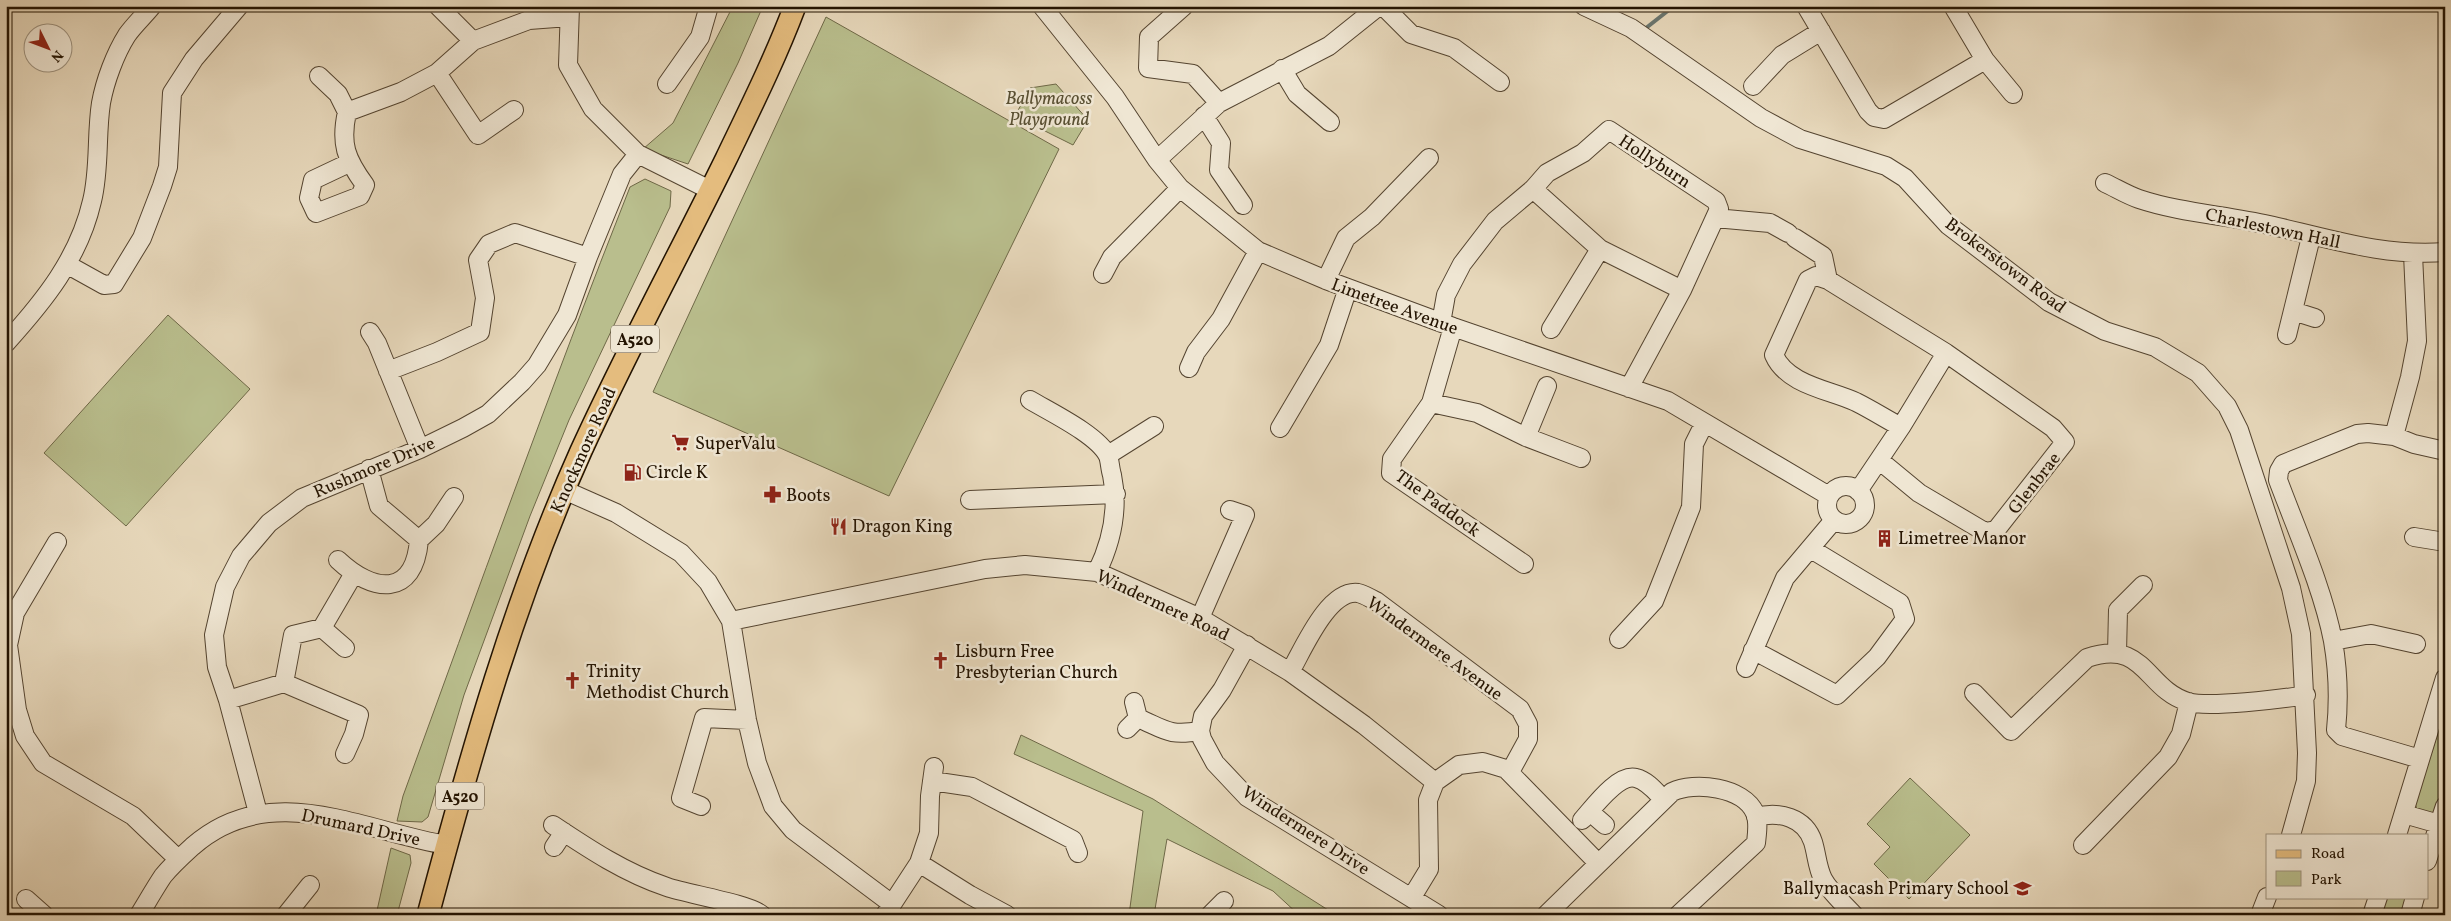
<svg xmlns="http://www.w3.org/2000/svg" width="2451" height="921" viewBox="0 0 2451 921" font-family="Vollkorn,serif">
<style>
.green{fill:#b9be8d;stroke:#6e6847}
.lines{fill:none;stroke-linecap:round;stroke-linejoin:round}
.stream{stroke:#6a766f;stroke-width:4}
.minor-casing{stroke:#544430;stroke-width:20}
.major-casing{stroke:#231301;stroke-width:24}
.minor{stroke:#efe6d3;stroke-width:18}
.major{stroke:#e4bc7e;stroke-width:21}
.labels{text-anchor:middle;stroke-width:5;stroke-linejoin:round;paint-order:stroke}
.shield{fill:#efe6d3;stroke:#605240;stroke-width:1}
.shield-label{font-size:16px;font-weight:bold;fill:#231301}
.park-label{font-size:18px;font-style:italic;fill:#584f32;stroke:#efe6d3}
.street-label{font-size:18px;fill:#231301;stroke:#efe6d3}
.poi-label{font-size:18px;fill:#231301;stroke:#efe6d3;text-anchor:start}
</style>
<rect width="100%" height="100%" fill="#e7d8bb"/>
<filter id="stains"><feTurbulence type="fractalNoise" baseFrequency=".004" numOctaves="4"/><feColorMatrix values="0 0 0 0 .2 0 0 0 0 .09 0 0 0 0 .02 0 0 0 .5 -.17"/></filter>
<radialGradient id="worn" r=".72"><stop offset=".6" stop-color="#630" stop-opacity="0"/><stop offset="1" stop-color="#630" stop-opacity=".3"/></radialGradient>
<path class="green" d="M733 6H763L738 63 688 164 643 149 673 123Z
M826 17 1059 149 889 496 653 392Z
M1056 84 1088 120 1073 145 1015 116 1030 88Z
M645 179 671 191 670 207 569 420 530 516 464 695 428 817 422 822 397 821 403 796C477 593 550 389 630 187Z
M168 315 250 389 126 526 44 453Z
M2445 711V781L2436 812 2428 814 2418 811 2415 804Z
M1021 735 1153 799 1336 915H1299L1273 891 1167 839 1154 915H1129L1143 811 1014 754Z
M1910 778 1970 835 1909 899 1874 864 1890 847 1867 824Z
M391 848 410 855 411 863 397 915H376Z
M2386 897H2411L2405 915H2381Z"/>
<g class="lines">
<path class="stream" d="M1646 28 1674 6"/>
<defs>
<path id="minor" d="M438 6 473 41
M1042 6 1115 97 1157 160 1180 188 1258 251 1326 280 1453 327 1668 401 1829 496
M1184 6 1149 37 1148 68 1193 74 1219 103
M1383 6 1411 34 1454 48 1500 82
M1584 6 1631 28 1761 118 1800 139 1886 166 1905 178 1948 225 2049 302 2105 331 2155 347 2198 373 2227 406 2239 430 2291 588 2301 634 2307 753 2306 781 2291 835
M1806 6 1868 111 1874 117 1884 119 1985 60
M1953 6 1985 60 2013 94
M570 7 568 65 593 109 638 154 710 190
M1282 69 1297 94 1330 122
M437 73 478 135 514 110
M319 76 338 94 347 112 401 92 437 73 473 41 529 20 569 17
M667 84 700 37 709 6
M1753 86 1782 55 1821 31
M347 112C340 144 346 159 365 185L360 196 316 213 309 198 313 180 349 163
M1204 116 1221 143 1219 170 1243 205
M1157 160 1219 103 1329 46 1379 6
M2105 183C2116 188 2127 195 2139 199 2181 213 2226 215 2269 225 2328 238 2384 257 2445 252
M1533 189 1600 249 1682 290
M1715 218 1770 223 1788 233
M1795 238 1823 256 1828 280
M68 265 104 285 114 284 142 238 162 186 168 167 172 93 194 59 239 6
M1103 274 1112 257 1180 188
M1326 280 1346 238 1372 217 1429 158
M2293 311 2315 318
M1441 323 1446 295 1462 264 1495 221 1533 189 1547 173 1583 153 1609 130 1716 201 1719 209 1682 290 1629 388
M1453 327 1431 403 1392 459 1391 473 1524 564
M1551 329 1600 249
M370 332 377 343 420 449
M2287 335 2311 237
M6 343C44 301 79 258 92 201 100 169 96 135 101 103 105 81 115 54 127 35 134 25 144 16 152 6
M1189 368 1196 352 1221 319 1258 251
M388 371 437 352 480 332 485 298 478 260 489 244 515 233 588 257
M1030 400C1050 412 1098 435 1108 456 1110 461 1110 469 1112 475 1119 509 1112 541 1097 572
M1431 403 1477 413 1526 437 1581 458
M1280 428 1329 345 1348 288
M2394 436 2410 377 2417 341 2413 254
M1526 437 1547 386
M1108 455 1154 426
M1879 460 1919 493 1985 532 1996 530 2065 442 2053 428 1946 353 1828 280 1816 276 1808 280 1774 355C1787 385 1830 390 1856 402 1872 410 1886 419 1901 427
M369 469 379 506 419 540
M1827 505a19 19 0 1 1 38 0a19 19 0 1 1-38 0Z
M564 490 616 513 681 553 708 582 731 621 747 720 757 763 773 806 793 830 892 904
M1858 491 1901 427 1946 353
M970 500 1116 494
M2414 537 2445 542
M57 542 15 613 8 645 17 710 25 736 43 763 133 816 178 859
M338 560C373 593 414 598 419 540L436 524 454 497
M1200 618 1245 515 1230 510
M731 621 985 569 1025 565 1097 572 1200 618 1290 672 1364 725 1435 782
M322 628 345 648
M1619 639 1654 601 1673 553 1691 507 1694 444 1704 424
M2333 641 2371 634 2416 644
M1247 645 1222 690 1203 716 1200 731 1202 739 1215 763 1247 797 1439 915
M1753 650 1837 695 1877 657 1905 619 1900 603 1811 549
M2117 653 2118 610 2143 585
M1746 668 1785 578 1834 520
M1290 672C1303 650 1328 589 1358 593 1364 594 1371 599 1376 601L1520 709 1528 724V739L1510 772
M284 683 293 635 322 628 353 575
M1974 693 2011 731 2087 658C2145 638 2145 689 2188 702 2208 708 2282 699 2306 695
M228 700 284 683 359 715 354 734 345 754
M1138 718C1166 730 1168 736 1200 731
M1127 729 1138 718 1134 702
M2420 759 2342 736 2336 730C2339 701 2338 670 2333 641 2323 589 2297 531 2278 480L2279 471 2283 464 2357 434 2368 433 2394 436 2414 444 2445 451
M932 781 972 787 1073 840 1078 853
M701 806 681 798 704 718 747 720
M1590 812 1605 825
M258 813 228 700 217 667 214 635 225 587 241 556 269 523 302 498 420 449 463 428 488 414 522 382 537 365 567 315 588 257 622 174 638 154
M2404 814 2439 824 2427 861
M1756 817C1779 811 1805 817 1813 842 1817 855 1817 867 1823 879 1830 892 1844 904 1854 915
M1582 820C1593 808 1618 773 1636 778 1648 781 1656 792 1664 800
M2439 824 2445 806
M553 825C589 849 625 873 667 887 687 894 750 904 762 915
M2397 835 2445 678
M2083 845 2168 757 2181 734 2189 702
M554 847 564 832
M919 863 970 895 1007 915
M1412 897 1429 869 1428 800 1435 782 1459 765 1483 762 1506 769 1598 863
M26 899 44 915
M139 915C147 902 155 888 163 876 172 865 182 856 193 846 270 779 360 830 446 845
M286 915 310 885
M885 915 919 863 929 833 930 796 934 767
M1210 915 1224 901
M1546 915 1672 792C1694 781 1744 787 1755 813 1759 822 1757 833 1756 843L1678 915
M2260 915 2267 897
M2372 915 2378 897
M2410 915 2415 897"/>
<path id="major" d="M428 915C470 757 514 600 581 451 626 352 678 257 726 159 750 109 775 59 795 6"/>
</defs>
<use href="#minor" class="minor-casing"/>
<use href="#major" class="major-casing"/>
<use href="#minor" class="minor"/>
<use href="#major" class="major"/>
</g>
<defs>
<symbol id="supermarket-bare" viewBox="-9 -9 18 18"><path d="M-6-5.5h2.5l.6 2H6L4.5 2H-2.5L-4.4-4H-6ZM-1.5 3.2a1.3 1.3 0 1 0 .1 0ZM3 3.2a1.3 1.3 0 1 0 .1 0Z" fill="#8f2418" stroke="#efe6d3" stroke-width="2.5" paint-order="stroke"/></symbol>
<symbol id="fuel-bare" viewBox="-9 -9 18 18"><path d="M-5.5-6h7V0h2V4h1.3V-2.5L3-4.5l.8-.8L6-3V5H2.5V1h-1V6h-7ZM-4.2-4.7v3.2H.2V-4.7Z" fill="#8f2418" stroke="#efe6d3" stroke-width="2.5" paint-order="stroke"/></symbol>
<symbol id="pharmacy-bare" viewBox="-9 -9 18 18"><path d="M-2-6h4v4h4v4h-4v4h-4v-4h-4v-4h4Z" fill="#8f2418" stroke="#efe6d3" stroke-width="2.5" paint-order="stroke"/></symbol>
<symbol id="restaurant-bare" viewBox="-9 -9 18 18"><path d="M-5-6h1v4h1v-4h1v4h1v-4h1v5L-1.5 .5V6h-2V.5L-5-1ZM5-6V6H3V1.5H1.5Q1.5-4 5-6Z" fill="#8f2418" stroke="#efe6d3" stroke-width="2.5" paint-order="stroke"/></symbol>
<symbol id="building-bare" viewBox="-9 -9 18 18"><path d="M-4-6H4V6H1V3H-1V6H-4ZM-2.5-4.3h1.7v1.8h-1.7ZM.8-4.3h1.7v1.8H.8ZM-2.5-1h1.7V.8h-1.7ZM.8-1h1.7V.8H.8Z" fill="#8f2418" stroke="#efe6d3" stroke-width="2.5" paint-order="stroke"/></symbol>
<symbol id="church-bare" viewBox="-9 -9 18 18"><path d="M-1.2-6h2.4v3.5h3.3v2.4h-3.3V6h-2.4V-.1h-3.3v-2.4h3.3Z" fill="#8f2418" stroke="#efe6d3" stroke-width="2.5" paint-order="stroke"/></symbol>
<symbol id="school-bare" viewBox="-9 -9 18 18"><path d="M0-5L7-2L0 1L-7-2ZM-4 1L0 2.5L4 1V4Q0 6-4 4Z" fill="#8f2418" stroke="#efe6d3" stroke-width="2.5" paint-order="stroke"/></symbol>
</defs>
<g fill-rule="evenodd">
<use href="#supermarket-bare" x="668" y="430" width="25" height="25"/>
<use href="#fuel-bare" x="620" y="460" width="25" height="25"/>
<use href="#pharmacy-bare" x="760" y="482" width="25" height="25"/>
<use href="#restaurant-bare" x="826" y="514" width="25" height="25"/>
<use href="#building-bare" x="1872" y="526" width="25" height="25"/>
<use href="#church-bare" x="928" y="648" width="25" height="25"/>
<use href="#church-bare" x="560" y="668" width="25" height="25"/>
<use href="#school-bare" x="2010" y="876" width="25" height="25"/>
</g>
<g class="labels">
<g class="shield">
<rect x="611" y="325.5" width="48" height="27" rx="4"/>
<rect x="436" y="782.5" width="48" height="27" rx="4"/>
</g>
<g class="shield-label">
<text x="635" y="345">A520</text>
<text x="460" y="802">A520</text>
</g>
<g class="park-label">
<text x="1049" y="104">Ballymacoss<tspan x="1049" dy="21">Playground</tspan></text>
</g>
<g class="street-label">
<text transform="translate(1655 161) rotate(33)" y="6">Hollyburn</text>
<text transform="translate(2273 228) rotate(12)" y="6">Charlestown Hall</text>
<text transform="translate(2006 265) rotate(37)" y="6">Brokerstown Road</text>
<text transform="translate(1395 306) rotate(20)" y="6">Limetree Avenue</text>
<text transform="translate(583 450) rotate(-66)" y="6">Knockmore Road</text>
<text transform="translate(374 467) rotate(-23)" y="6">Rushmore Drive</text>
<text transform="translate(2034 483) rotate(-52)" y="6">Glenbrae</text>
<text transform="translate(1438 503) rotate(36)" y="6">The Paddock</text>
<text transform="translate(1163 605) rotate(25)" y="6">Windermere Road</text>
<text transform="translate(1435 648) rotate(36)" y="6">Windermere Avenue</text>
<text transform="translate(361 827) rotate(12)" y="6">Drumard Drive</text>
<text transform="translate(1306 830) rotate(33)" y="6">Windermere Drive</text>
</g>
<g class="poi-label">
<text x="695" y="449">SuperValu</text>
<text x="646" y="478">Circle K</text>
<text x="786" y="501">Boots</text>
<text x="852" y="532">Dragon King</text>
<text x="1898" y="544">Limetree Manor</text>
<text x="955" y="657">Lisburn Free<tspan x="955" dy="21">Presbyterian Church</tspan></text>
<text x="586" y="677">Trinity<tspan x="586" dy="21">Methodist Church</tspan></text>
<text x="2009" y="894" text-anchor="end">Ballymacash Primary School</text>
</g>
</g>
<rect width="2451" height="921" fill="none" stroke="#e7d8bb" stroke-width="25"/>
<rect x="8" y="8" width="2436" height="906" fill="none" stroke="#231301" stroke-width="2.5"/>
<rect x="12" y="12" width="2426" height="896" fill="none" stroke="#231301"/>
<rect x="2266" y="834" width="162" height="65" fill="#efe6d3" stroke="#9d927f"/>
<rect x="2276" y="850" width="25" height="8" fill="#e4bc7e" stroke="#9d927f"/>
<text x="2311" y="858" font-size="15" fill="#231301">Road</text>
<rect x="2276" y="871" width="25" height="15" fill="#b9be8d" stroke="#9d927f"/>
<text x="2311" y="884" font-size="15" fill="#231301">Park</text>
<g transform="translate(48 48) rotate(132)"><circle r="24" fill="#efe6d3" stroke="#9d927f"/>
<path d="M0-4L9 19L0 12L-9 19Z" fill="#8f2418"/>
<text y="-8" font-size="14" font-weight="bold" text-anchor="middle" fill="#231301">N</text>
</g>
<rect width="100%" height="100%" filter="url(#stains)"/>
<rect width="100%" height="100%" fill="url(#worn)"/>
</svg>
